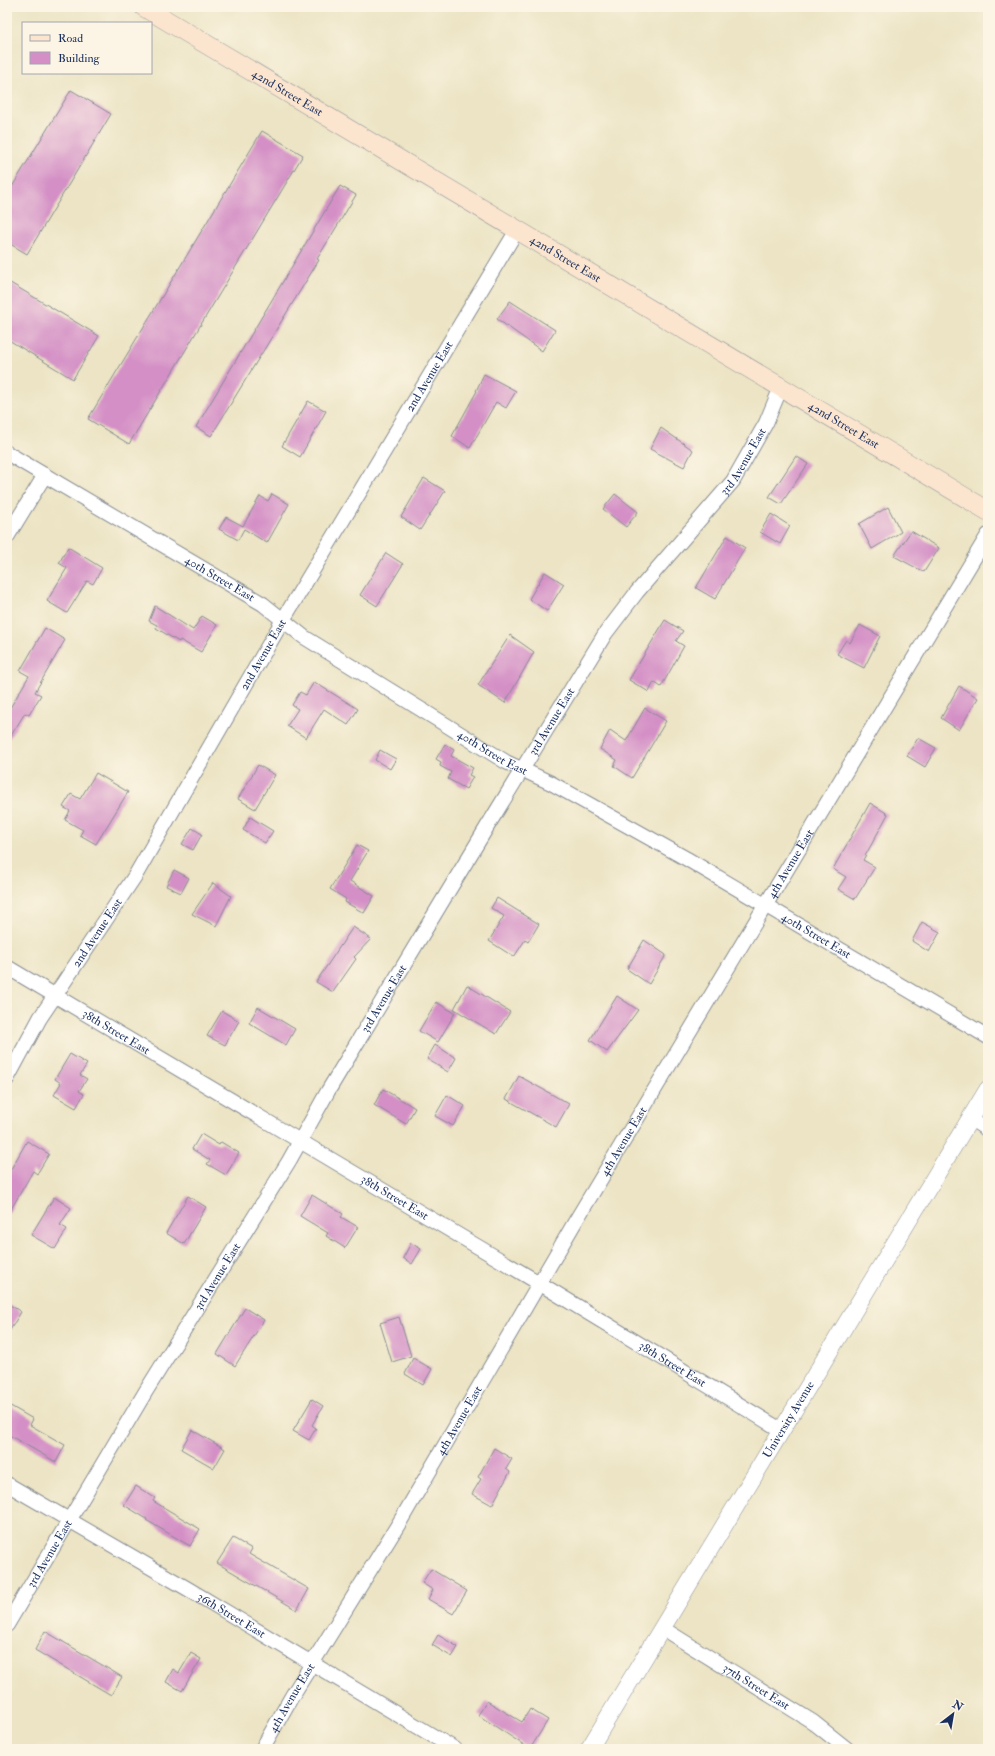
<svg xmlns="http://www.w3.org/2000/svg" width="995" height="1756" viewBox="0 0 995 1756" font-family="'IM FELL Double Pica',serif">
<style>
.building{fill:#d490c6}
.lines{fill:none;stroke-linecap:round;stroke-linejoin:round}
.minor-casing{stroke:#848a91;stroke-width:16}
.tertiary-casing{stroke:#848a91;stroke-width:18}
.secondary-casing{stroke:#848a91;stroke-width:20}
.minor{stroke:#fff;stroke-width:14}
.tertiary{stroke:#fff;stroke-width:17}
.secondary{stroke:#fbe5cf;stroke-width:19}
.labels{text-anchor:middle;stroke-width:4;stroke-linejoin:round;paint-order:stroke}
.street-label{font-size:12px;fill:#1b2f5e;stroke:#fcf5e5}
</style>
<rect width="100%" height="100%" fill="#fcf5e5"/>
<filter id="ink" filterUnits="userSpaceOnUse"><feTurbulence type="fractalNoise" baseFrequency=".025" numOctaves="2"/><feDisplacementMap in="SourceGraphic" scale="8" xChannelSelector="R" yChannelSelector="G"/><feConvolveMatrix kernelMatrix="1 2 1 2 8 2 1 2 1" color-interpolation-filters="sRGB"/></filter>
<filter id="wash" filterUnits="userSpaceOnUse"><feTurbulence type="fractalNoise" baseFrequency=".012" numOctaves="4" result="noise"/><feDisplacementMap in="SourceGraphic" scale="16" xChannelSelector="R" yChannelSelector="G"/><feGaussianBlur stdDeviation="0.9" result="paint"/><feColorMatrix in="noise" values="0 0 0 0 0 0 0 0 0 0 0 0 0 0 0 0 0 1.4 0 .05"/><feComposite in="paint" operator="in"/></filter>
<g filter="url(#wash)">
<rect width="100%" height="100%" fill="#ece4c4"/>
<g id="blocks">
<!-- building -->
<path class="building" d="M71,90l40,24 -84,140 -20,-12v-47z
M262,131l41,24 -174,289 -41,-25z
M340,186l16,9 -39,64 2,1 -108,176 -15,-9z
M7,281l92,55 -26,43 -66,-40z
M510,301l45,29 -13,21 -45,-32z
M484,374l32,17 -10,17 -10,-6 -26,46 -18,-12 25,-45h-1z
M308,401l18,10 -26,46 -18,-11z
M661,428l32,22 -9,17 -34,-18z
M796,456l12,8 -27,40 -12,-7z
M424,478l21,13 -25,39 -19,-13z
M272,494l17,10 -22,39 -23,-14 -6,11 -19,-11 7,-12 17,9 17,-30 8,5z
M615,494l23,18 -12,15 -23,-18z
M888,507l13,25 -29,17 -13,-25z
M771,514l19,12 -10,18 -20,-12z
M911,531l28,17 -15,24 -30,-16z
M727,536l18,12 -30,51 -19,-11z
M68,547l34,21 -9,16 -6,-3 -20,32 -20,-12 20,-33 -8,-5z
M386,553l17,11 -26,42 -17,-11z
M545,572l19,12 -17,27 -18,-12z
M155,606l38,24 9,-14 15,9 -16,27 -21,-12 -1,2 -23,-14 1,-3 -8,-4z
M665,620l18,11 -7,10 8,5 -23,41 -7,-5 -5,10 -20,-12z
M860,625l20,11 -16,32 -27,-14 9,-14 4,3z
M45,628l20,12 -30,52 6,3 -12,20 -4,-2 -18,29v-29l22,-37 -9,-5z
M510,635l24,17 -29,51 -27,-18z
M314,682l44,27 -10,16 -24,-16 -18,29 -19,-12 11,-17 -6,-4 8,-13 6,3z
M959,686l19,12 -19,32 -18,-12z
M645,708l21,13 -34,57 -18,-12 3,-6 -17,-11 10,-19 16,11z
M918,738l18,10 -11,19 -18,-11z
M445,744l9,6 -3,6 22,12 -4,7 4,2 -7,12 -18,-10 3,-7 -11,-6 1,-4 -5,-3z
M380,750l16,9 -6,10 -15,-9z
M258,765l17,10 -20,34 -17,-10z
M96,773l32,19 -32,52 -16,-9 3,-5 -18,-10 5,-9 -7,-4 8,-13 9,5z
M870,803l18,11 -25,46 12,7 -20,32 -17,-10 8,-12 -13,-8z
M250,817l23,14 -8,12 -22,-13z
M192,828l10,6 -9,16 -11,-6z
M357,845l11,6 -18,30 24,15 -10,17 -19,-11 1,-3 -16,-10z
M174,870l15,8 -8,15 -15,-7z
M213,883l18,13 -15,30 -24,-12z
M497,898l42,26 -11,18 -3,-2 -11,17 -25,-16 15,-25 -13,-8z
M922,922l18,10 -11,20 -17,-11z
M353,927l18,12 -17,18 2,2 -23,33 -17,-10z
M644,940l22,15 -17,29 -22,-15z
M467,985l43,27 -14,22 -42,-25z
M617,996l21,14 -31,42 -17,-12z
M436,1002l19,11 -17,29 -19,-11z
M258,1007l37,22 -9,16 -37,-22z
M222,1011l17,10 -14,24 -18,-9z
M435,1045l21,13 -8,14 -21,-13z
M70,1054l17,10 -7,11 7,4 -8,12 5,3 -8,14 -22,-13 7,-12 -6,-4z
M519,1076l50,28 -13,23 -50,-28z
M383,1089l32,19 -9,16 -32,-19z
M447,1095l18,11 -12,20 -18,-10z
M201,1134l18,11 2,-3 18,11 -13,22 -19,-11 3,-4 -18,-11z
M27,1141l22,13 -12,20 -4,-3 -26,45v-40z
M312,1195l31,19 -2,3 17,10 -13,21 -19,-12 2,-3 -28,-17z
M188,1196l18,11 -22,37 -18,-11z
M54,1197l17,11 -11,17 7,4 -12,20 -24,-14z
M411,1243l10,6 -9,15 -9,-6z
M7,1303l14,9 -14,23z
M245,1308l19,12 -29,46 -18,-12z
M399,1317l12,39 -19,6 -12,-39z
M413,1358l19,11 -9,16 -18,-11z
M312,1399l11,7 -11,19 4,3 -7,12 -16,-9z
M7,1404l26,15 -3,6 35,20 -9,17 -49,-28z
M192,1430l33,19 -11,19 -33,-19z
M494,1448l18,11 -6,10 4,3 -18,33 -20,-11 9,-15 -3,-2z
M136,1486l19,12 -2,3 47,28 -10,17 -44,-26 1,-1 -23,-14z
M233,1538l19,11 -3,5 60,35 -12,21 -80,-47z
M431,1569l36,22 -14,23 -25,-15 5,-9 -11,-7z
M45,1631l77,46 -11,18 -76,-45z
M438,1635l20,12 -6,10 -20,-12z
M191,1653l10,6 -19,32 -16,-9 7,-13 6,4z
M487,1701l35,21 8,-13 18,11 -18,29 -52,-34z"/>
</g>
</g>
<g filter="url(#ink)">
<use href="#blocks" fill-opacity="0" stroke="#848a91" stroke-width="1"/>
<g class="lines">
<defs>
<g id="minor">
<path id="s1" d="M7,453l256,151 41,33 202,125 45,21 136,76 301,178"/>
<path d="M7,537l38,-62"/>
<path id="s2" d="M7,967l532,316 242,147"/>
<path id="s3" d="M7,1079l33,-61 95,-142 148,-256 234,-390"/>
<path d="M971,1119l17,11"/>
<path id="s4" d="M7,1484l181,105 267,160"/>
<path id="s5" d="M7,1625l139,-234 143,-230 39,-70 162,-269 115,-188 32,-42 96,-111 33,-58 15,-36"/>
<path id="s6" d="M662,1628l151,94 34,27"/>
<path id="s7" d="M262,1749l30,-53 109,-176 174,-298 413,-687"/>
</g>
<g id="tertiary">
<path id="s8" d="M589,1749l399,-660"/>
</g>
<g id="secondary">
<path id="s9" d="M144,7l844,504"/>
</g>
</defs>
<!-- minor casing -->
<use href="#minor" class="minor-casing"/>
<!-- tertiary casing -->
<use href="#tertiary" class="tertiary-casing"/>
<!-- secondary casing -->
<use href="#secondary" class="secondary-casing"/>
<!-- minor -->
<use href="#minor" class="minor"/>
<!-- tertiary -->
<use href="#tertiary" class="tertiary"/>
<!-- secondary -->
<use href="#secondary" class="secondary"/>
</g>
</g>
<g class="labels">
<!-- street labels -->
<g class="street-label">
<text dy="4" stroke="none"><textPath href="#s9" startOffset="167">42nd Street East</textPath></text>
<text dy="4" stroke="none"><textPath href="#s9" startOffset="491">42nd Street East</textPath></text>
<text dy="4" stroke="none"><textPath href="#s3" startOffset="820">2nd Avenue East</textPath></text>
<text dy="4" stroke="none"><textPath href="#s9" startOffset="815">42nd Street East</textPath></text>
<text dy="4" stroke="none"><textPath href="#s5" startOffset="1379">3rd Avenue East</textPath></text>
<text dy="4" stroke="none"><textPath href="#s1" startOffset="247">40th Street East</textPath></text>
<text dy="4" stroke="none"><textPath href="#s3" startOffset="496">2nd Avenue East</textPath></text>
<text dy="4" stroke="none"><textPath href="#s5" startOffset="1055">3rd Avenue East</textPath></text>
<text dy="4" stroke="none"><textPath href="#s1" startOffset="571">40th Street East</textPath></text>
<text dy="4" stroke="none"><textPath href="#s7" startOffset="1031">4th Avenue East</textPath></text>
<text dy="4" stroke="none"><textPath href="#s3" startOffset="172">2nd Avenue East</textPath></text>
<text dy="4" stroke="none"><textPath href="#s1" startOffset="943">40th Street East</textPath></text>
<text dy="4" stroke="none"><textPath href="#s5" startOffset="731">3rd Avenue East</textPath></text>
<text dy="4" stroke="none"><textPath href="#s2" startOffset="127">38th Street East</textPath></text>
<text dy="4" stroke="none"><textPath href="#s7" startOffset="707">4th Avenue East</textPath></text>
<text dy="4" stroke="none"><textPath href="#s2" startOffset="451">38th Street East</textPath></text>
<text dy="4" stroke="none"><textPath href="#s5" startOffset="407">3rd Avenue East</textPath></text>
<text dy="4" stroke="none"><textPath href="#s2" startOffset="775">38th Street East</textPath></text>
<text dy="4" stroke="none"><textPath href="#s8" startOffset="385">University Avenue</textPath></text>
<text dy="4" stroke="none"><textPath href="#s7" startOffset="383">4th Avenue East</textPath></text>
<text dy="4" stroke="none"><textPath href="#s5" startOffset="83">3rd Avenue East</textPath></text>
<text dy="4" stroke="none"><textPath href="#s4" startOffset="260">36th Street East</textPath></text>
<text dy="4" stroke="none"><textPath href="#s6" startOffset="111">37th Street East</textPath></text>
<text dy="4" stroke="none"><textPath href="#s7" startOffset="59">4th Avenue East</textPath></text>
</g>
</g>
<!-- margin -->
<rect width="995" height="1756" fill="none" stroke="#fcf5e5" stroke-width="24"/>
<!-- legend -->
<rect x="22" y="22" width="130" height="52" fill="#fcf5e5" stroke="#a2a6af"/>
<rect x="30" y="35" width="20" height="6" fill="#fbe5cf" stroke="#a2a6af"/>
<text x="58" y="42" font-size="12" fill="#1b2f5e">Road</text>
<rect x="30" y="52" width="20" height="12" fill="#d490c6" stroke="#a2a6af"/>
<text x="58" y="62" font-size="12" fill="#1b2f5e">Building</text>
<!-- north arrow -->
<g transform="translate(953 1714) rotate(31)" stroke="#fcf5e5" stroke-width="3" paint-order="stroke">
<path d="M0-3L7 15L0 10L-7 15Z" fill="#1b2f5e"/>
<text y="-6" font-size="11" font-weight="bold" text-anchor="middle" fill="#1b2f5e">N</text>
</g>
</svg>
